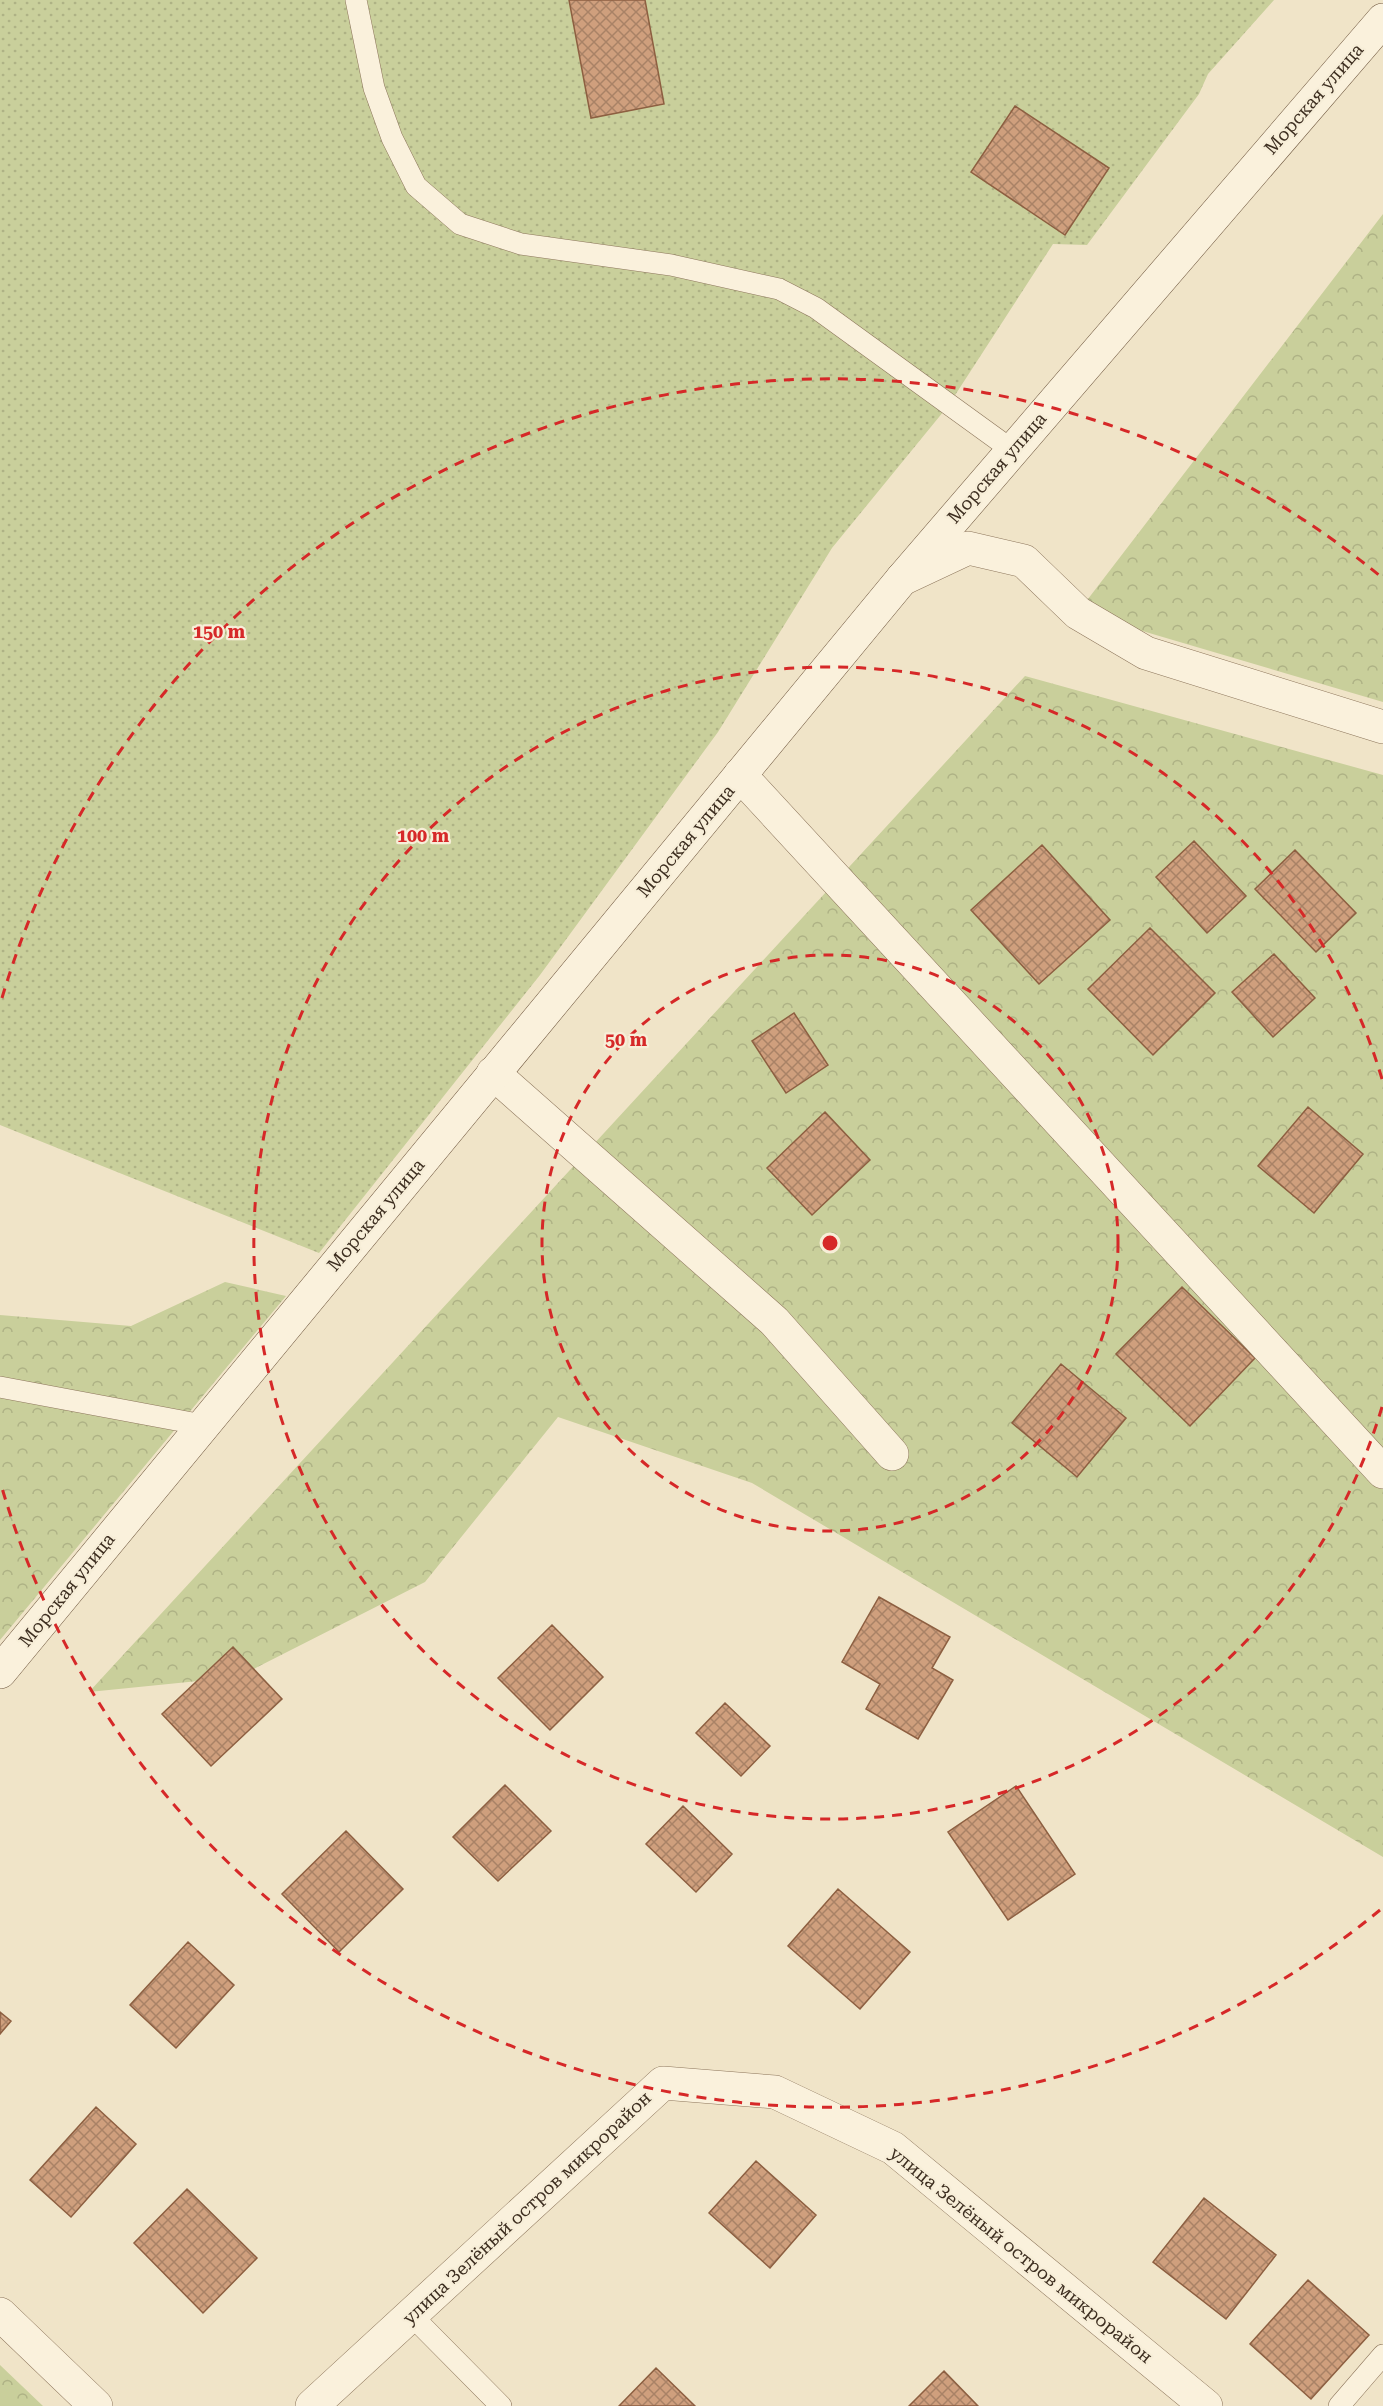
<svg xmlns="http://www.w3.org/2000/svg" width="1383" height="2406" viewBox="0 0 1383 2406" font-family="'Roboto Serif',serif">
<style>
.forest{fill:url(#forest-crowns)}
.park{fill:url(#park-dots)}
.building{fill:url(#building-cross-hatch);stroke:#8d5f41;stroke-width:1.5}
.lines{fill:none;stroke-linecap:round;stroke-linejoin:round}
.lane-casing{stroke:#8d765c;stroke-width:22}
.street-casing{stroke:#8d765c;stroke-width:34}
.secondary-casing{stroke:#6f573f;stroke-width:34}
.lane{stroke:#faf1dc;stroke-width:21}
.street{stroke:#faf1dc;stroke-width:33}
.secondary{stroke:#faf1dc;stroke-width:33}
.ring{fill:none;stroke:#d62828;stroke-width:3;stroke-dasharray:10 8}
.labels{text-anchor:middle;stroke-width:4.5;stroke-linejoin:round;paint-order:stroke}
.street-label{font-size:18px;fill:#3d2e20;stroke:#f7eed8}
.centre{fill:#d62828;stroke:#f7eed8;stroke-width:3}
.ring-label{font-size:18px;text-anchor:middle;font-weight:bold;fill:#d62828;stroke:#f7eed8;stroke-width:4.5;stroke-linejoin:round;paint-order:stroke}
</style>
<defs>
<pattern id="forest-crowns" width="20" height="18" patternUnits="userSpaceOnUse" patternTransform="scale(1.5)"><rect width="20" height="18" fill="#c9cf9b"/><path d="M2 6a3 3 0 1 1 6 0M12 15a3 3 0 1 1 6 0" fill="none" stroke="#aeb285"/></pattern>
<pattern id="park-dots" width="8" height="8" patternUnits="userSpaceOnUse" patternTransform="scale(1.5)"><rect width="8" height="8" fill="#c9cf9b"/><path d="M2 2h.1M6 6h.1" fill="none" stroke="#aeb285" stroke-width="1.8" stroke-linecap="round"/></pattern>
<pattern id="building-cross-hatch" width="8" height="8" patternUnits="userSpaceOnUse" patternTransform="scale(1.5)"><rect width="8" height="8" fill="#cf9f7d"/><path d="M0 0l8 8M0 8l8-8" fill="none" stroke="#a98266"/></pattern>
</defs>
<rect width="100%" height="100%" fill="#f0e4c8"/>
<!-- forest -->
<path class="forest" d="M1383,214v488l-305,-90z
M1025,676l358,99v1082l-631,-374 -194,-66 -133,165 -187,95 -149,15z
M225,1282l61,14 -286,344v-325l131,11z
M0,2365l43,41h-43z"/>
<!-- park -->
<path class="park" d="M0,0h1274l-66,74 -9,20 -112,151 -34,-1 -105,162 -116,142 -114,184 -178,243 -221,278 -319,-128z"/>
<!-- building -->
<path class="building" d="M569,0h76l19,104 -73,14z
M1015,106l94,62 -44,67 -94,-63z
M1194,841l52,55 -39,37 -51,-56z
M1042,845l68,75 -71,64 -68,-74z
M1295,850l61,63 -40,39 -61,-63z
M1150,928l65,65 -62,62 -65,-66z
M1274,954l41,44 -42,39 -41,-45z
M794,1013l34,52 -42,28 -34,-52z
M1308,1107l55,47 -49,59 -56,-47z
M825,1112l45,48 -58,55 -45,-47z
M1182,1287l73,71 -65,68 -74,-72z
M1061,1364l65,54 -49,59 -65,-54z
M879,1597l71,40 -18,31 21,12 -35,59 -52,-30 14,-25 -38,-22z
M552,1625l51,52 -53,53 -52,-52z
M233,1647l49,52 -71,67 -49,-52z
M725,1703l45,43 -29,30 -45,-43z
M505,1785l46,46 -53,50 -45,-44z
M1016,1786l59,88 -67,46 -60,-88z
M683,1806l49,48 -36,38 -50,-48z
M346,1831l57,58 -64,63 -57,-58z
M838,1889l72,63 -50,57 -72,-63z
M188,1942l46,43 -58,63 -46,-43z
M0,2012l11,9 -11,13z
M96,2107l40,37 -65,73 -41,-37z
M756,2161l60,54 -46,53 -61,-55z
M187,2189l70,69 -54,55 -69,-70z
M1204,2198l72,57 -50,64 -73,-57z
M1308,2280l61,55 -58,64 -61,-55z
M656,2368l39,38h-76z
M944,2371l34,35h-69z"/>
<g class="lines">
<defs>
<path id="lane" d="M356,0l18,88 18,50 24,48 44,38 61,20 150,21 108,24 37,19 196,142
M0,1387l203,38
M411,2315l90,91
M1339,2406l44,-51"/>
<path id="street" d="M902,579l66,-31 56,13 54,52 68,40 237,74
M740,775l643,697
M493,1073l281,248 118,133
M0,2314l96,92
M312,2406l351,-323 112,9 118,56 313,258"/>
<path id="secondary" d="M0,1672l902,-1093 481,-559"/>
</defs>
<!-- lane casing -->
<use href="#lane" class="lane-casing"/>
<!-- street casing -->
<use href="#street" class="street-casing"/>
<!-- secondary casing -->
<use href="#secondary" class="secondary-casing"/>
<!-- lane -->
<use href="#lane" class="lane"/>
<!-- street -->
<use href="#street" class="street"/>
<!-- secondary -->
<use href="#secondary" class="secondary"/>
</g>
<!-- distance rings -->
<g class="ring">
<circle cx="830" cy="1243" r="288"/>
<path d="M1382 1407A576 576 0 1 1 1382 1079"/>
<path d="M1380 1910A864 864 0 0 1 2 1488M2 998A864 864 0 0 1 1380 576"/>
</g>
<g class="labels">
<!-- street labels -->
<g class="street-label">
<text transform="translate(1314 99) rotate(-49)" y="6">Морская улица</text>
<text transform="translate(997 468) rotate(-49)" y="6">Морская улица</text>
<text transform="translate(686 841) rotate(-50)" y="6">Морская улица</text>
<text transform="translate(376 1215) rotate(-50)" y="6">Морская улица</text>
<text transform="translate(67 1590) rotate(-51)" y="6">Морская улица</text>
<text transform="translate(527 2208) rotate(-43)" y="6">улица Зелёный остров микрорайон</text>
<text transform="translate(1021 2255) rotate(39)" y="6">улица Зелёный остров микрорайон</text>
</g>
</g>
<circle cx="830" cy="1243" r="9" class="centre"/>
<g class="ring-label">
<text x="219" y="638">150 m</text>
<text x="423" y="842">100 m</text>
<text x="626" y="1046">50 m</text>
</g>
</svg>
